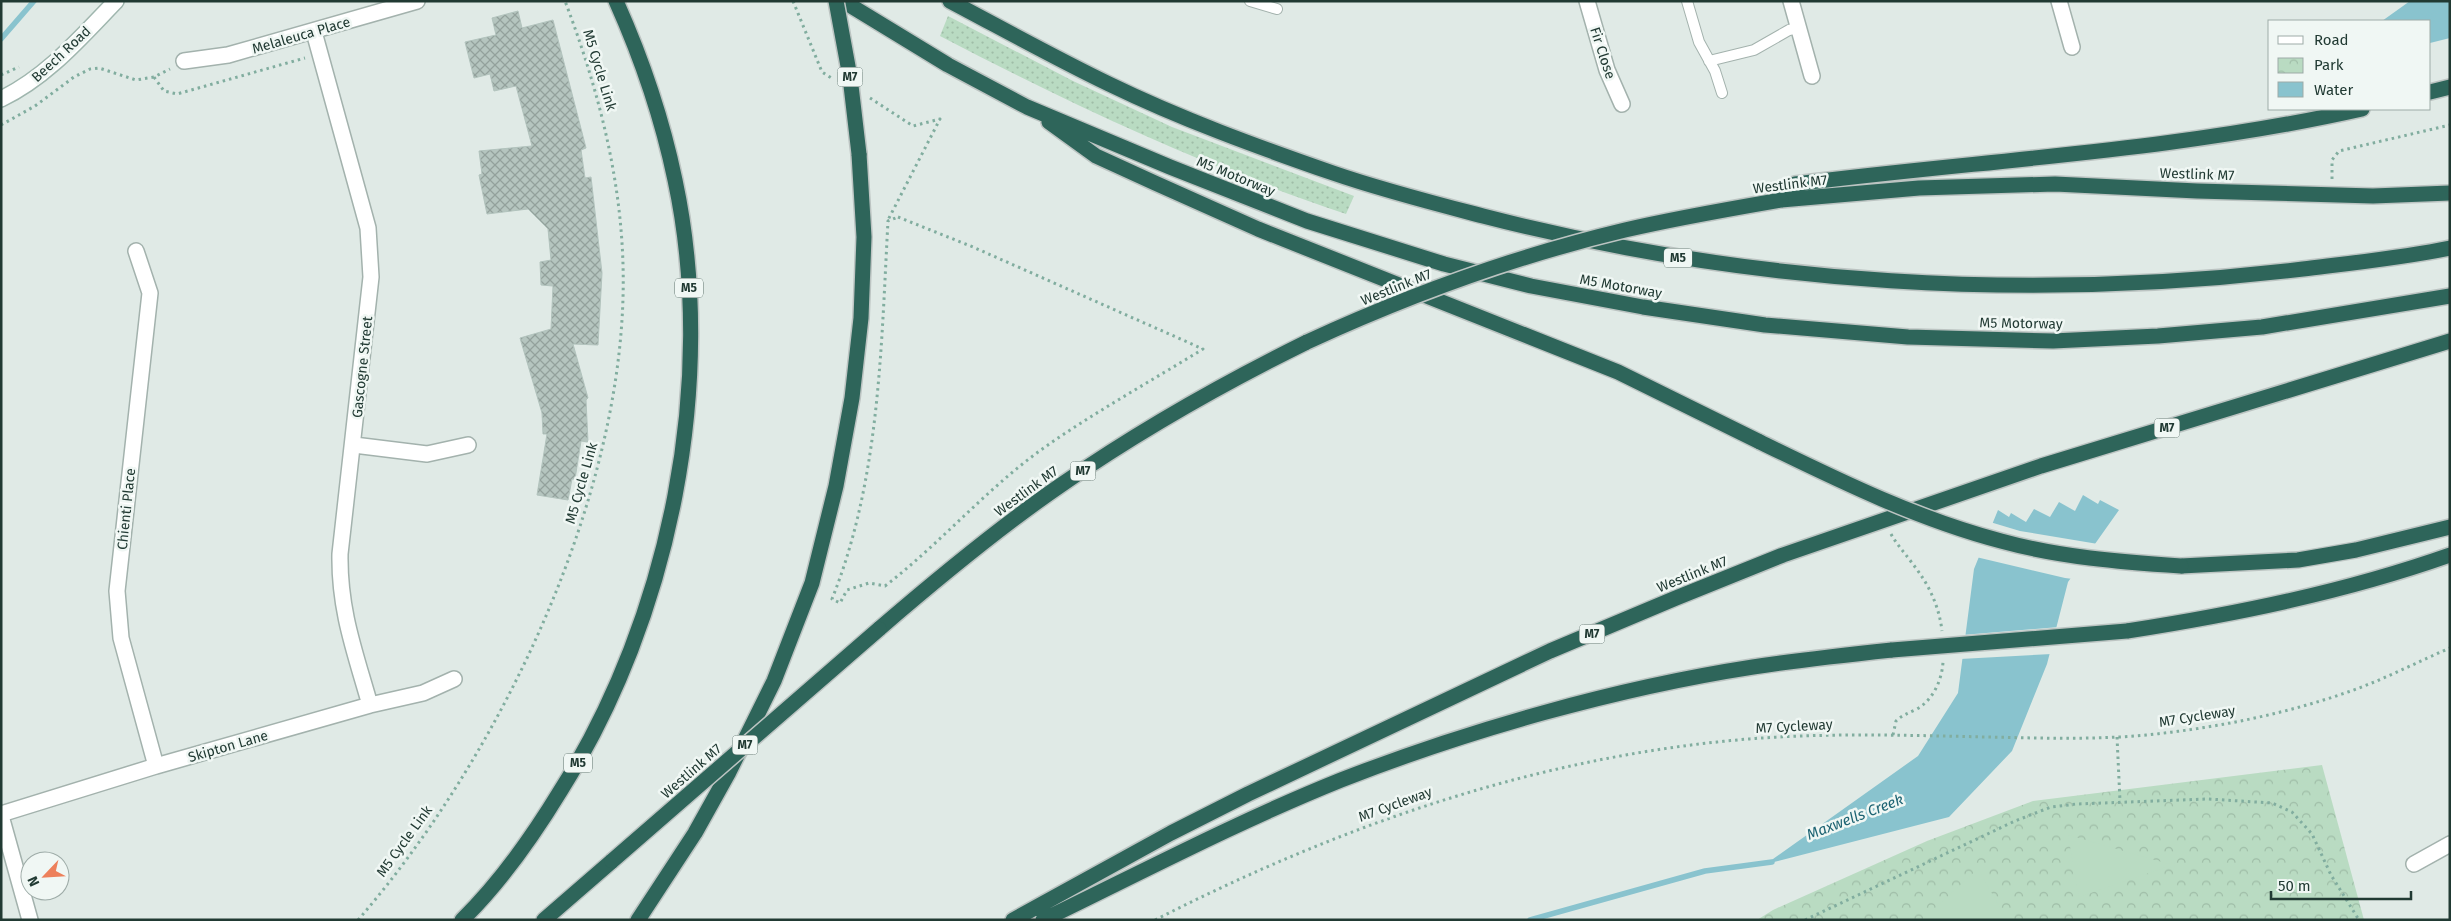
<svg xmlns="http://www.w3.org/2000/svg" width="2451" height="921" viewBox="0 0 2451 921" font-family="'Fira Sans',sans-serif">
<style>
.grass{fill:url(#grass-dots)}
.park{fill:url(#park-crowns)}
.pitch{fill:#b9dbc2}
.water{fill:#89c3ce}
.pier{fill:#e0eae6}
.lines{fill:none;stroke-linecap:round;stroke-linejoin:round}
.stream{stroke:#89c3ce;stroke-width:5.5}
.building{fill:url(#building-cross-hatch);stroke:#b2c3bd}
.service-casing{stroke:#a3b2ad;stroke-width:12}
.minor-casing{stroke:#a3b2ad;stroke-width:18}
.secondary-casing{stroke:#9fb6ae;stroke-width:18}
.motorway-casing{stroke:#bcc4c2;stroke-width:18}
.path{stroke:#81ad9f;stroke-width:3;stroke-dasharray:2.5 4;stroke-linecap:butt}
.service{stroke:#fff;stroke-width:10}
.minor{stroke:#fff;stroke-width:15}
.secondary{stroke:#fff;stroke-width:15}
.motorway{stroke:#2e655a;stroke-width:15}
.motorway-bridge-casing{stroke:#bcc4c2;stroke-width:18;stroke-linecap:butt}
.motorway-bridge{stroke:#2e655a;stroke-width:15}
.labels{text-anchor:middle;stroke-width:5;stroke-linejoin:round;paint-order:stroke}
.shield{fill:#f0f7f4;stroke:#5f736d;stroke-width:1}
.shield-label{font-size:12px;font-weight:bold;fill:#213a33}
.street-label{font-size:14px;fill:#213a33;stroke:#f0f7f4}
.water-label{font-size:15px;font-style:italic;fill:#1e6473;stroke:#f0f7f4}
</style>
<defs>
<pattern id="grass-dots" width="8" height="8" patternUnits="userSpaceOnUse" patternTransform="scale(1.25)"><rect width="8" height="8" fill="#b9dbc2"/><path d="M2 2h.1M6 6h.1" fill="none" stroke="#9fbda7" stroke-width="1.8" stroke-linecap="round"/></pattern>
<pattern id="park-crowns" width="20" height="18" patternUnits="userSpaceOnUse" patternTransform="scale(1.25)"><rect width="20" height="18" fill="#b9dbc2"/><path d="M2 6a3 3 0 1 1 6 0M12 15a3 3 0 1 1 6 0" fill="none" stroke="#9fbda7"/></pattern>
<pattern id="building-cross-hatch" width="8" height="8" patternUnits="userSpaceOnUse" patternTransform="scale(1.25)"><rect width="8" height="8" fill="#b5c5bf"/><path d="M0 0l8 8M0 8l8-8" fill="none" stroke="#93a19c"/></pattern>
</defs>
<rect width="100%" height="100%" fill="#e0eae6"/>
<!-- grass -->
<path class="grass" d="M948,16l125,65 99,46 182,69 -8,18c-144,-48 -272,-108 -406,-178z"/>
<!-- park -->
<path class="park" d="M2322,765l42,155h-607l16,-10 154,-69 106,-40z"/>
<!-- pitch -->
<path class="pitch" d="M2068,835l101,29 5,-2 1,5 -3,1 -3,-2 -90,31z
M1978,869l29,51h-85z"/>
<!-- water -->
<path class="water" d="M2410,1h40v37l-20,5v-22h-48z
M2083,495l15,9 2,-4 19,10 -51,72 -21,82 -35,87 -63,66 -183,47 152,-108 40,-63 16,-124 24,-59 11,7 2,-4 15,9 8,-13 16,8 9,-15 16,9z"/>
<!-- pier -->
<path class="pier" d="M1990,522l30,9 78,13 -25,35 -8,-1 -89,-21z
M2059,627l-7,27 -92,5 2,-24z"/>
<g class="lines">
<!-- stream -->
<path class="stream" d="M1,39l33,-38
M1530,920l175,-49 67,-9"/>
</g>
<!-- building -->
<path class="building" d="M518,11l4,17 31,-8 33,128 -5,2 4,28 6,-1 11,96 -4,72 -25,-1 15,54 -2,2 2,42 -7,-1 -6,38h-3l-4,21 -31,-5 10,-61h-4l-1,-21 -22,-75 31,-9 2,-43 -12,-1 -1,-23 11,-2 -3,-31 -20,-20 -41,5 -8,-39 3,-1 -3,-23 53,-5 -16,-60 -22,5 -4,-17 -16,4 -9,-36 31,-7 -4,-17z"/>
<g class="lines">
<defs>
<path id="service" d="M1250,1l27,8
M1687,1l12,41 16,29 7,22
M1709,61l45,-11 35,-20 9,-2"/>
<path id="minor" d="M1587,1l20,69 15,34
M1791,1l21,75
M2059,1l13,46
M314,32l54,196 3,49 -31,277c-1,56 15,98 30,151
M184,61l44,-6 189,-54
M136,251l14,42 -33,298 4,47 35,128
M354,445l73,9 41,-9
M1,814l155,-48 214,-61 53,-12 31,-14
M1,816l29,104
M2414,864l36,-20"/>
<path id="secondary" d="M1,99c46,-22 80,-62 115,-98"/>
<path id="motorway" d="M843,1l105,64 79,42 143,60 137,54 137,43 87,22 112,21 122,18 143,12 145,4 105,-5 104,-9 188,-31
M950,1c53,28 105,57 159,83 72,35 149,63 224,89 49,17 100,30 150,43 268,69 546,86 820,53 49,-6 98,-11 147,-21
M2430,92l20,-5
M1049,122l47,34 59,27 103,46 360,143 142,70
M1781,200l138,-12 136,-4 142,7 176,5 77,-3
M1781,200l14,-16c189,-24 381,-33 567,-75
M2181,566l117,-6 58,-10 94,-23
M879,629c58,-50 118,-100 182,-144 78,-54 161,-101 246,-143
M2127,631c109,-17 218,-39 323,-76
M462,920c39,-38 71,-84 99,-130 109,-173 157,-409 114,-610 -13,-62 -33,-121 -59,-179
M544,920l68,-59
M638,920l57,-87 34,-61 45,-91 38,-98 24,-97 16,-88 9,-80 3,-81 -5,-83
M1013,920l158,-87 77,-39 302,-143 126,-53 107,-43 258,-89 409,-125
M1043,920c99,-48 196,-99 298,-140 128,-50 276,-92 412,-113 46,-7 92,-12 139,-17"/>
</defs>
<!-- service casing -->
<use href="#service" class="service-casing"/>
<!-- minor casing -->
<use href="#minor" class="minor-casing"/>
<!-- secondary casing -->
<use href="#secondary" class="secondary-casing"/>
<!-- motorway casing -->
<use href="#motorway" class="motorway-casing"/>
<!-- path -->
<path class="path" d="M793,1l29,71 11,7
M1,75l18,-8
M154,77l10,14 13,3 128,-36
M870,98l43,28 27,-7 -52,101
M1,125l34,-19 39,-29 16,-8 9,-1 37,12 18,-3 16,-8
M2332,179v-19l7,-9 111,-26
M898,217l75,30 230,102c-52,32 -108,63 -158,98 -58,41 -104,96 -160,139l-16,-3 -22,7 -7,13 -8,-4c48,-120 49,-251 56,-378z
M1891,534c6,11 14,19 21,29 16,20 27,42 30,68
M1893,735l3,-14c6,-6 13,-8 21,-12 16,-9 25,-29 26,-47
M2117,737l3,64
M358,920c139,-160 259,-409 265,-622 3,-103 -22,-202 -58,-297
M1155,920c177,-90 364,-157 562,-178 89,-10 179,-7 269,-5 54,1 108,3 161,-2 67,-7 134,-20 198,-42 36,-12 70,-30 105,-45
M1805,920l210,-99 36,-14 25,-3 132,-5 64,4 20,9 20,22 19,41 28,45"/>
<!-- service -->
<use href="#service" class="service"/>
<!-- minor -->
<use href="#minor" class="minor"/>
<!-- secondary -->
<use href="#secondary" class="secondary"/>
<!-- motorway -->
<use href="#motorway" class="motorway"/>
<defs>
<path id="motorway-bridge" d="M836,1l14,76 9,77
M1307,342c102,-47 209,-86 318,-112 51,-12 104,-21 156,-30
M1760,442c78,38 157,77 241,99 58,16 119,21 180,25
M1892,650l235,-19
M612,861l267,-232"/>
</defs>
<!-- motorway-bridge casing -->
<use href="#motorway-bridge" class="motorway-bridge-casing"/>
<!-- motorway-bridge -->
<use href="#motorway-bridge" class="motorway-bridge"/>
</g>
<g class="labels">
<!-- shield labels -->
<g class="shield">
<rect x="837.5" y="67.5" width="25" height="19" rx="4"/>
<rect x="1664" y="248.5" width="28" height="19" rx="4"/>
<rect x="675" y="278.5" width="28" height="19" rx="4"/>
<rect x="2154.5" y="418.5" width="25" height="19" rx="4"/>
<rect x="1070.5" y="461.5" width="25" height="19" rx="4"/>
<rect x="1579.5" y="624.5" width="25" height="19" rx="4"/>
<rect x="732.5" y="735.5" width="25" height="19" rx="4"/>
<rect x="564" y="753.5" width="28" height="19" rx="4"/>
</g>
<g class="shield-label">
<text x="850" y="81">M7</text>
<text x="1678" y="262">M5</text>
<text x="689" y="292">M5</text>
<text x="2167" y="432">M7</text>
<text x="1083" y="475">M7</text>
<text x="1592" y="638">M7</text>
<text x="745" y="749">M7</text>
<text x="578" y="767">M5</text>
</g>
<!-- street labels -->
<g class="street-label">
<text transform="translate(301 35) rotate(-16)" y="5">Melaleuca Place</text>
<text transform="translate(1603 53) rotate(72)" y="5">Fir Close</text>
<text transform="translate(61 54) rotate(-43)" y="5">Beech Road</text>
<text transform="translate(600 70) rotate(73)" y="5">M5 Cycle Link</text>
<text transform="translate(2197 174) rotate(2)" y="5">Westlink M7</text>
<text transform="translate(1236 176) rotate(22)" y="5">M5 Motorway</text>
<text transform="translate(1790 184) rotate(-7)" y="5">Westlink M7</text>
<text transform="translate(1621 286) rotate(10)" y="5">M5 Motorway</text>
<text transform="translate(1396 287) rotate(-22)" y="5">Westlink M7</text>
<text transform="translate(2021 323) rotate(1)" y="5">M5 Motorway</text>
<text transform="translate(362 367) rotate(-84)" y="5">Gascogne Street</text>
<text transform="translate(581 483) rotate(-74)" y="5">M5 Cycle Link</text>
<text transform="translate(1026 491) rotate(-36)" y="5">Westlink M7</text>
<text transform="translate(126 509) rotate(-84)" y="5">Chienti Place</text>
<text transform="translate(1692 574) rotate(-22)" y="5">Westlink M7</text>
<text transform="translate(2197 716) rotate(-9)" y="5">M7 Cycleway</text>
<text transform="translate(1794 726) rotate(-3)" y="5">M7 Cycleway</text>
<text transform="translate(228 746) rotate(-16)" y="5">Skipton Lane</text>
<text transform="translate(691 771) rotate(-41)" y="5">Westlink M7</text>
<text transform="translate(1395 804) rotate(-20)" y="5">M7 Cycleway</text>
<text transform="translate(404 841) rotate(-54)" y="5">M5 Cycle Link</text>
</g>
<!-- water labels -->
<g class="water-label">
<text transform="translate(1855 817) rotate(-21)" y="5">Maxwells Creek</text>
</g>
</g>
<!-- border -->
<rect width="2451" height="921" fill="none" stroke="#213a33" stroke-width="5"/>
<!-- legend -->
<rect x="2268" y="20" width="162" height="90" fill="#f0f7f4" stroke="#9daba7"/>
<rect x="2278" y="36" width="25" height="8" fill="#ffffff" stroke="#9daba7"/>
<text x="2314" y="45" font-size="15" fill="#213a33">Road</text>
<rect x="2278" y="58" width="25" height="15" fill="url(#park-crowns)" stroke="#9daba7"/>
<text x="2314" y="70" font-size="15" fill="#213a33">Park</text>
<rect x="2278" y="82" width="25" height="15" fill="#89c3ce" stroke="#9daba7"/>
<text x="2314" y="95" font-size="15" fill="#213a33">Water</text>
<!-- north arrow -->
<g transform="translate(45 876) rotate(245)"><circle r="24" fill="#f0f7f4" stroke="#9daba7"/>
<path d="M0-4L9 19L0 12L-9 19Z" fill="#ed805b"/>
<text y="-8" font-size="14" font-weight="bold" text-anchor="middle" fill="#213a33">N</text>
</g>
<!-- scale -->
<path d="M2271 891v8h140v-8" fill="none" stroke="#213a33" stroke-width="2.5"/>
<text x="2278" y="891" font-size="15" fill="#213a33" stroke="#f0f7f4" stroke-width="4" paint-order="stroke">50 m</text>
</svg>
